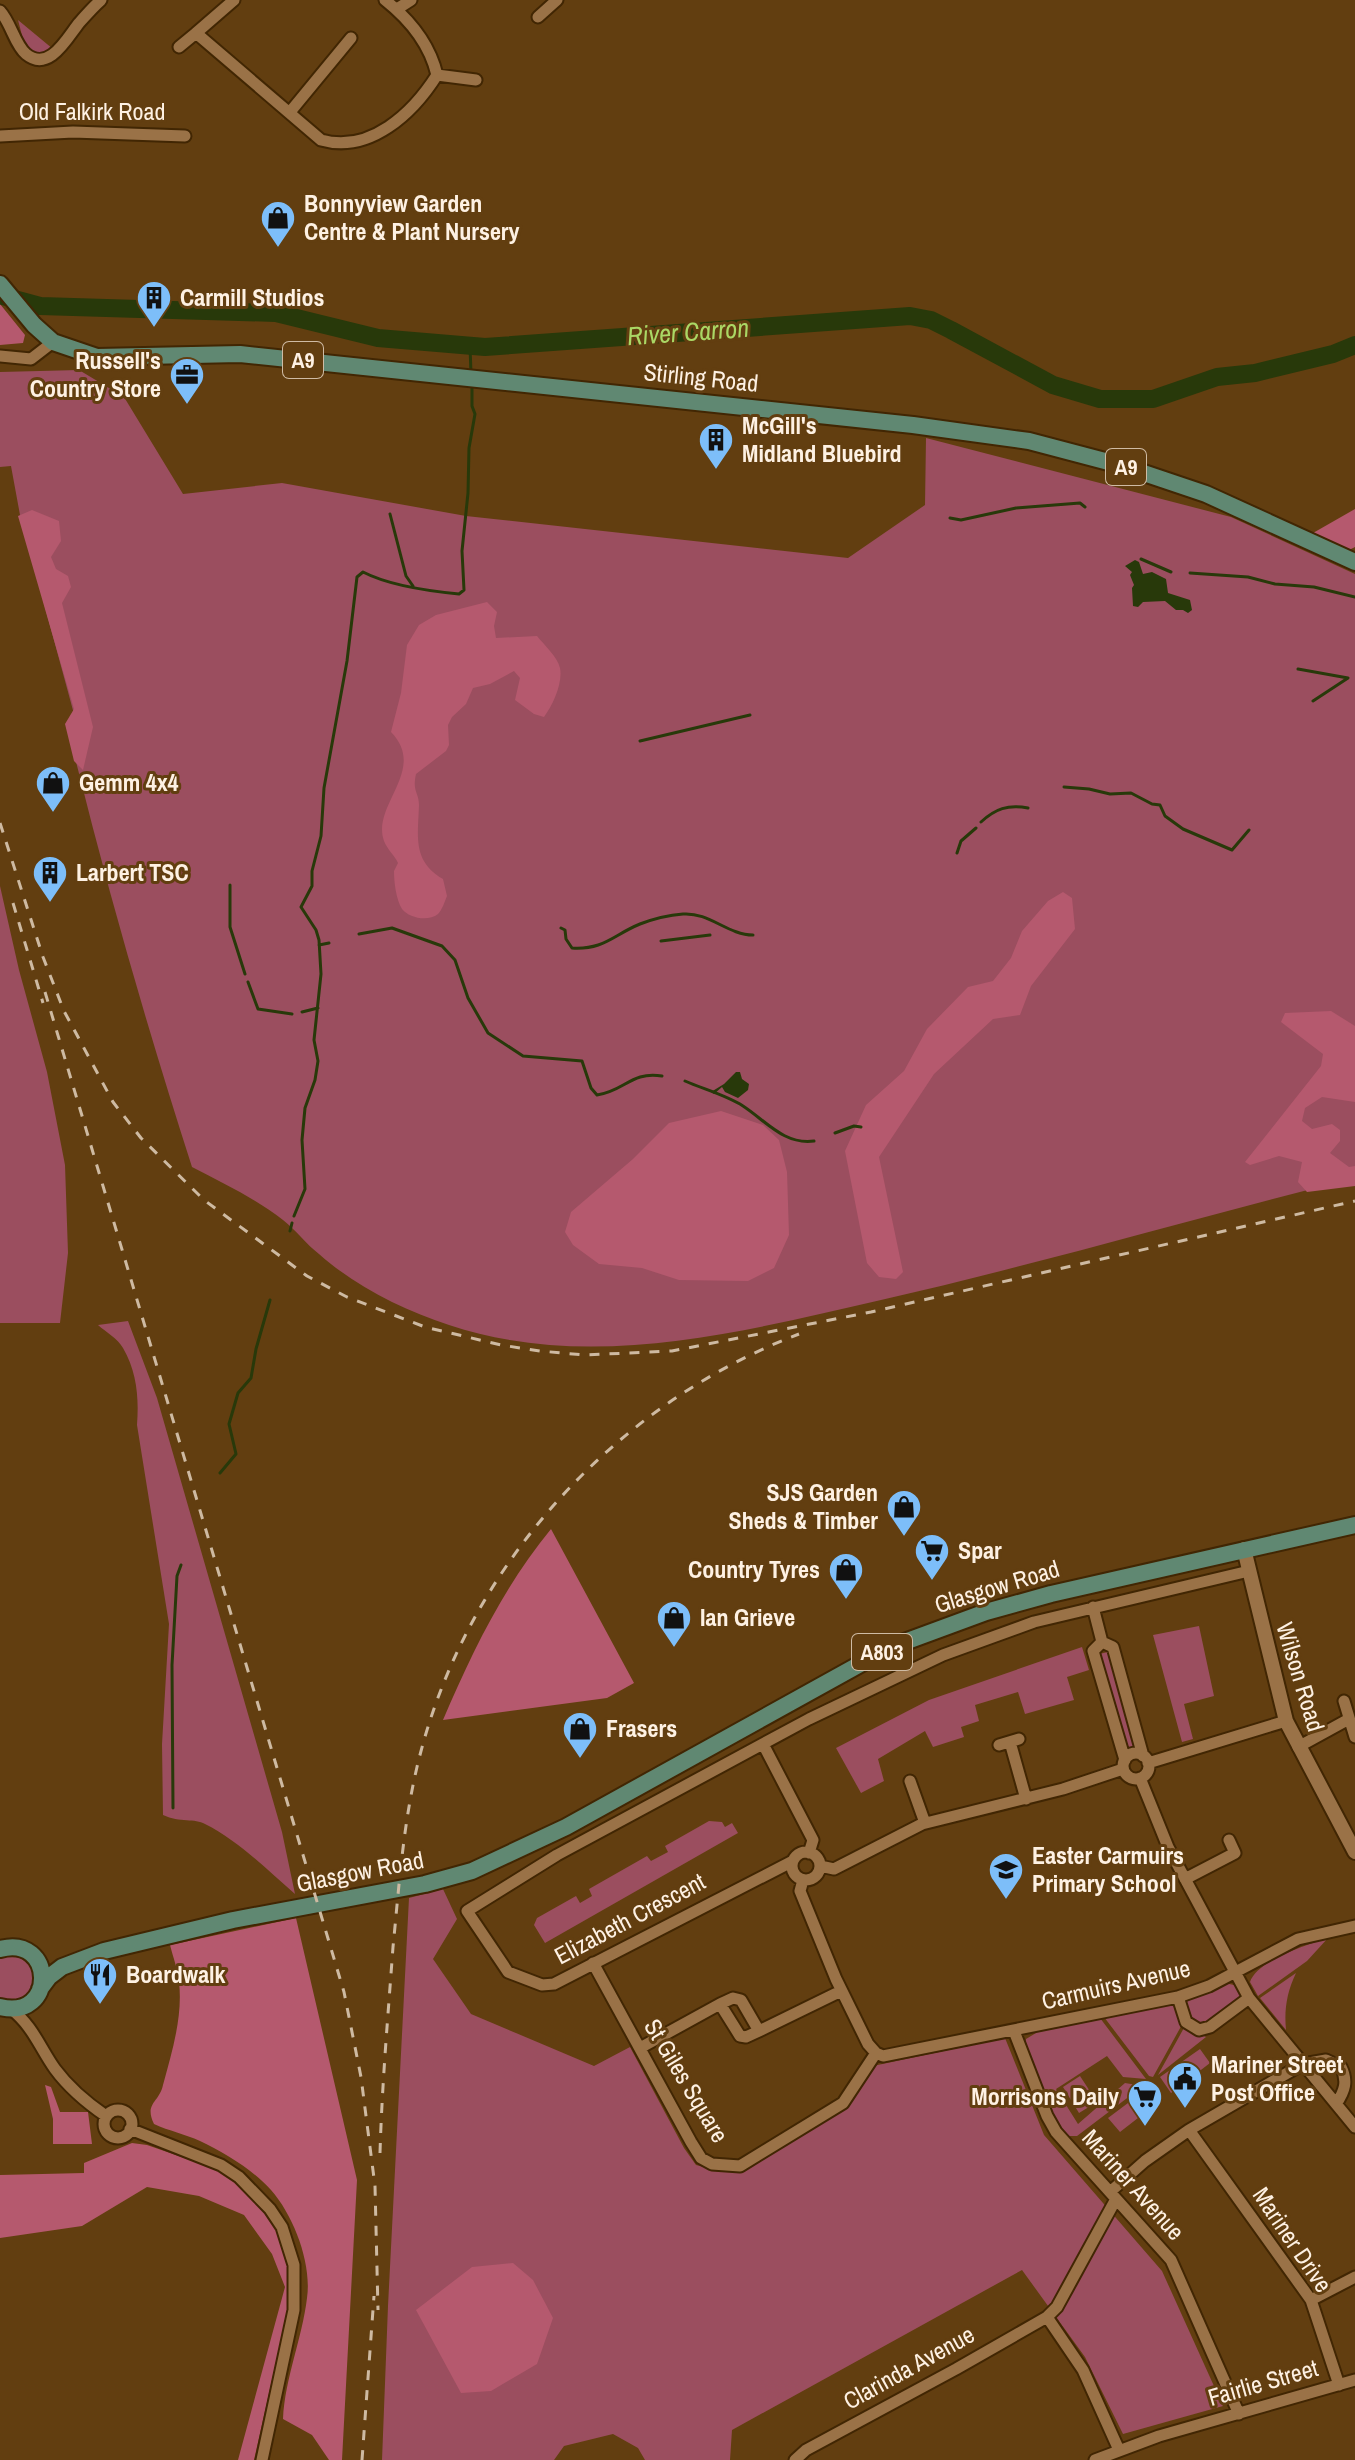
<svg xmlns="http://www.w3.org/2000/svg" width="1355" height="2460" viewBox="0 0 1355 2460" font-family="'Archivo Narrow',sans-serif">
<style>
.green{fill:#9b4e5f}
.forest{fill:#b5596e}
.water{fill:#28390a}
.lines{fill:none;stroke-linecap:round;stroke-linejoin:round}
.stream{stroke:#28390a;stroke-width:3}
.river{stroke:#28390a;stroke-width:18}
.minor-casing{stroke:#412603;stroke-width:15}
.tertiary-casing{stroke:#412603;stroke-width:18}
.primary-casing{stroke:#412603;stroke-width:20}
.minor{stroke:#9a7247;stroke-width:11}
.tertiary{stroke:#9a7247;stroke-width:14}
.primary{stroke:#608872;stroke-width:16}
.rail{stroke:#cebaa2;stroke-width:3;stroke-dasharray:10 10;stroke-linecap:butt}
.labels{text-anchor:middle;stroke-width:6;stroke-linejoin:round;paint-order:stroke}
.shield{fill:#623e10;stroke:#cfbba4;stroke-width:2}
.shield-label{font-size:22px;font-weight:bold;fill:#fef1e3}
.street-label{font-size:24px;fill:#fef1e3;stroke:#623e10}
.poi-label{font-size:24px;font-weight:bold;fill:#fef1e3;stroke:#623e10;text-anchor:start}
.water-label{font-size:26px;font-style:italic;fill:#aad765;stroke:#623e10}
</style>
<rect width="100%" height="100%" fill="#623e10"/>
<!-- green -->
<path class="green" d="M18,20l35,29 -6,3 -14,1 -8,-6z
M79,370l45,27 59,97 99,-11 184,33 382,42 77,-53 1,-67 305,79 124,57v604c-158,39 -315,86 -474,122 -139,32 -291,72 -432,25 -46,-15 -94,-39 -130,-71 -13,-10 -23,-24 -36,-34 -27,-21 -60,-37 -91,-53 -47,-146 -89,-293 -125,-442l7,-11 -54,-199 -9,-49 -11,1v-95z
M0,886l19,84 28,102 18,93 3,88 -8,70h-60z
M128,1321l29,77 125,434 13,62c-28,-24 -56,-53 -90,-70 -10,-6 -25,-1 -42,-9l-1,-71 7,-120 -32,-199c2,-27 0,-53 -14,-77 -5,-9 -17,-16 -25,-23z
M1199,1626l15,70 -30,8 9,35 -11,3 -29,-107z
M1082,1647l7,23 -22,7 7,23 -49,14 -7,-22 -43,13 4,16 -18,6 3,10 -31,10 -8,-16 -47,28 6,22 -23,12 -25,-45 93,-48z
M1108,1652l28,96 -9,3 -28,-97z
M709,1821l13,1 3,5 7,-4 6,10 -193,110 -11,-18 3,-7 39,-22 4,7 12,-7 -3,-7 58,-33 4,5 17,-9 -3,-6z
M443,1889l14,30 -24,40 38,55 123,52 36,-19 54,101 12,17 16,4 25,2 110,-66 26,-39 132,-28 39,97 118,136 61,135 -100,28 -38,-77 -63,-87 -290,160 -2,30h-85l-7,-12 -25,-14 -49,12 -10,14h-172l6,-154 21,-408z
M1328,1938l-21,23 -49,35 -8,-14c7,-22 57,-37 78,-44z
M12,1955c34,9 28,51 -12,44v-41z
M1296,1973c-9,19 -12,36 -10,57l-26,-32z
M1225,1983l13,3 3,5 -3,10 -35,25 -9,-4 -8,-19 6,-6z
M1176,2001l8,20 -31,56 -4,-1 -45,-59z
M1100,2018l46,61 -23,-2 -16,-21 -51,33 22,35 47,-41 18,3 -66,50h-10l-17,-25 -25,-67 1,-5 15,-9z
M1185,2026l21,11 -48,38z
M1200,2049l10,14 -39,30 -11,-16z
M1080,2076l17,26 -18,11 -16,-26z
M1144,2091l12,13 -36,28 -12,-14z"/>
<!-- forest -->
<path class="forest" d="M0,304l25,31 -2,8 -23,2z
M1355,509v38l-14,7 -35,-17z
M32,510l27,11 2,20 -10,16 5,12 12,7 3,11 -9,16 31,124 -10,43 -9,-9 -9,-37 9,-15 -56,-193z
M487,602l10,10 -3,14 2,12 41,-2c7,9 20,20 23,32 3,15 -7,37 -16,49l-10,-3 -19,-14 5,-22 -6,-7 -24,13 -17,4 -7,16 -14,13 -4,8 1,20 -3,6 -30,23c-4,18 3,18 3,31 -1,31 -7,56 24,74l4,17c-2,5 -5,14 -9,18 -10,8 -29,4 -36,-5 -6,-10 -8,-27 -8,-38l4,-8c-3,-7 -11,-14 -14,-22 -13,-36 44,-71 7,-109l10,-39 6,-48 12,-20 17,-10z
M1063,892l9,6 3,31 -44,57 -11,29 -27,4 -59,55 -55,83 24,115 -7,7 -17,-2 -12,-14 -22,-112 21,-46 38,-34 23,-42 41,-42 25,-6 18,-23 11,-27 26,-30z
M1331,1011l24,15v76l-33,-5 -17,11 -3,13 10,8 20,-5 8,6v11l-10,12 19,14 6,-1v20l-48,6 -9,-10 4,-20 -23,-6 -29,9 -5,-3 76,-96 2,-12 -42,-32 4,-9z
M721,1111l42,14 16,15 8,32 2,63 -15,33 -26,13 -69,-1 -37,-12 -43,-4 -26,-19 -8,-13 6,-20 62,-53 36,-36z
M551,1529l83,154 -27,15 -164,22c29,-68 61,-134 108,-191z
M296,1918l61,262 -15,280h-13l-17,-25 -29,-16c2,-41 19,-80 24,-121 5,-34 -13,-82 -36,-108 -19,-21 -46,-37 -71,-49 -15,-7 -31,-10 -46,-17 -10,-21 5,-21 9,-39 9,-33 20,-69 16,-103 -1,-12 -6,-25 -9,-37z
M45,2085l6,2 9,25h28l4,32h-39v-25z
M132,2143l15,2 78,27 39,33 13,22 12,43 2,25 -37,165h-16l47,-173 -13,-33 -28,-39 -45,-19 -52,-9 -65,39 -82,12v-63l84,-2v-10z
M513,2263l20,17 20,38 -16,46 -46,27 -30,2 -45,-83 56,-43z"/>
<!-- water -->
<path class="water" d="M1135,560l4,2 4,12 9,-2 14,7 2,14 22,7 2,10 -4,3 -5,-3h-7l-11,-9 -22,1 -5,5 -5,-1 -1,-18 2,-3 -4,-10 2,-3 -7,-6z
M736,1072h4l2,7 7,5 -1,6 -10,8 -13,-6 -3,-5 -8,7 -3,-2 13,-8z"/>
<g class="lines">
<!-- stream -->
<path class="stream" d="M470,346l1,28
M390,514l16,62 7,10
M950,518l11,2 55,-12 64,-5 5,4
M1141,559l30,13
M1190,573l58,4 27,7 39,3 41,10
M1298,669l50,9
M1313,701l35,-23
M640,741l110,-26
M1064,787l25,2 21,5 21,-1 21,11 8,1 5,11 18,13 49,21 17,-20
M981,822c14,-13 27,-18 47,-14
M957,853l4,-12 15,-13
M230,885v42l15,47
M561,928l4,2 1,9 6,9c32,2 41,-13 68,-24 13,-5 30,-9 43,-10 26,-2 45,21 70,21
M359,934l33,-6 50,18 13,14 13,38 20,35 35,23 59,5 9,27 6,7c28,-4 34,-24 65,-19
M661,941l49,-6
M319,945l10,-2
M248,982l10,27 34,5
M302,1012l16,-4
M685,1081c18,8 41,14 58,25 23,15 41,39 71,35
M835,1133l19,-7 7,1
M294,1216l11,-27 -3,-49 3,-32 10,-28 3,-19 -4,-21 7,-66 -2,-34 -3,-10 -15,-23 11,-21v-15l9,-35 3,-48 23,-127 10,-84 6,-5c27,14 65,19 96,22l5,-4 -2,-39 6,-58 1,-45 6,-34 -3,-8v-20
M290,1231l2,-8
M220,1473l16,-19 -7,-30 9,-31 13,-15 5,-29 14,-49
M173,1808l-1,-143 5,-89 4,-11"/>
<!-- river -->
<path class="river" d="M3,296l37,10 236,7 102,25 107,9 425,-31 21,4 20,10 102,55 47,14h53l64,-22 38,-4 78,-19 22,-9"/>
<defs>
<path id="minor" d="M234,0l-38,33 125,107c49,14 92,-27 116,-65 -7,-30 -28,-56 -52,-75
M397,9l14,-9
M0,11c11,12 15,34 26,43 23,19 41,-16 53,-31 7,-8 14,-16 22,-23
M538,17l19,-17
M179,47l17,-14
M437,75l39,5
M290,112l61,-74
M0,136l73,-4 112,4
M0,356l31,3 22,-17
M1093,1607l9,35
M1102,1642l-9,9 32,109
M1102,1642l11,5 30,109
M1344,1701l11,36
M1010,1742l16,57
M763,1744l50,96 -4,13
M999,1745l20,-6
M1298,1747l51,-28
M1123 1766a13 13 0 1 1 26 0a13 13 0 1 1-26 0Z
M1148,1763l138,-42
M1140,1778l28,69 81,151 106,129
M910,1781l15,42
M792 1866a14 14 0 1 1 28 0a14 14 0 1 1-28 0Z
M793,1861l-239,123 -12,1 -34,-13 -41,-61 90,-56 252,-136 134,-64 91,-33 215,-51
M820,1866l14,3 88,-45 141,-35 60,-20
M1185,1879l50,-26 -6,-13
M803,1880l-3,11 36,88 32,65 8,9
M593,1963l98,179 10,16 11,6 28,2 103,-63 33,-50
M1178,1997l8,25 13,8 11,-3 39,-29
M733,1998l8,2 18,31 -13,6 -6,-1 -20,-32z
M11,2009c22,17 29,39 44,60 14,19 32,34 51,47
M759,2031l82,-40
M1014,2031l33,85 9,16 115,128 68,154
M640,2048l80,-44
M876,2053l7,3 295,-59 31,-11 89,-47 57,-13
M104 2124a14 14 0 1 1 28 0a14 14 0 1 1-28 0Z
M130,2129l91,36 18,12 31,32 12,18 12,38v45l-32,150
M1189,2130l122,170 28,85
M1110,2192l35,-31 44,-31 114,-66 23,-4 15,7c7,14 4,24 -5,37
M1311,2300l44,-23
M1047,2317l36,53 36,80
M795,2460l11,-10 150,-81 91,-52 10,-10 59,-108
M1095,2460l64,-24 196,-56"/>
<path id="tertiary" d="M1244,1549l42,172 69,131"/>
<path id="primary" d="M0,284l34,41 19,17 44,15 143,-3 673,71 116,16 91,24 86,29 149,68
M0,1949c55,-15 57,72 0,58
M40,1989l9,-12 13,-10 42,-16 129,-31 192,-36 47,-13 94,-44 325,-180 95,-35 65,-18 304,-69"/>
</defs>
<!-- minor casing -->
<use href="#minor" class="minor-casing"/>
<!-- tertiary casing -->
<use href="#tertiary" class="tertiary-casing"/>
<!-- primary casing -->
<use href="#primary" class="primary-casing"/>
<!-- minor -->
<use href="#minor" class="minor"/>
<!-- tertiary -->
<use href="#tertiary" class="tertiary"/>
<!-- primary -->
<use href="#primary" class="primary"/>
<!-- rail -->
<path class="rail" d="M0,823l43,134 21,54 49,91 28,36 63,62 103,76 40,21 78,30 76,18 39,6 44,4 88,-4 199,-39 484,-111
M13,903l30,100
M45,992l299,1000 17,85 14,109 3,124
M380,2153c2,-69 8,-137 13,-206 6,-60 10,-121 24,-180 46,-196 195,-362 382,-433
M362,2460l12,-164"/>
</g>
<!-- icons -->
<defs>
<symbol id="shop-pin" viewBox="-11 -11 22 30"><path d="M0 17L-7.5 6A9.5 9.5 0 1 1 7.5 6Z" fill="#7dbef9" stroke="#623e10"/><path d="M-5-2.5h2.3a2.7 3.5 0 0 1 5.4 0H5L5.5 6h-11ZM-1.5-2.5h3a1.5 2.3 0 0 0-3 0Z" fill="#111"/></symbol>
<symbol id="building-pin" viewBox="-11 -11 22 30"><path d="M0 17L-7.5 6A9.5 9.5 0 1 1 7.5 6Z" fill="#7dbef9" stroke="#623e10"/><path d="M-4-6H4V6H1V3H-1V6H-4ZM-2.5-4.3h1.7v1.8h-1.7ZM.8-4.3h1.7v1.8H.8ZM-2.5-1h1.7V.8h-1.7ZM.8-1h1.7V.8H.8Z" fill="#111"/></symbol>
<symbol id="office-pin" viewBox="-11 -11 22 30"><path d="M0 17L-7.5 6A9.5 9.5 0 1 1 7.5 6Z" fill="#7dbef9" stroke="#623e10"/><path d="M-6-3h4V-5.5h4V-3h4V5H-6ZM-1-4.5V-3h2v-1.5ZM-6 0V1H6V0Z" fill="#111"/></symbol>
<symbol id="supermarket-pin" viewBox="-11 -11 22 30"><path d="M0 17L-7.5 6A9.5 9.5 0 1 1 7.5 6Z" fill="#7dbef9" stroke="#623e10"/><path d="M-6-5.5h2.5l.6 2H6L4.5 2H-2.5L-4.4-4H-6ZM-1.5 3.2a1.3 1.3 0 1 0 .1 0ZM3 3.2a1.3 1.3 0 1 0 .1 0Z" fill="#111"/></symbol>
<symbol id="school-pin" viewBox="-11 -11 22 30"><path d="M0 17L-7.5 6A9.5 9.5 0 1 1 7.5 6Z" fill="#7dbef9" stroke="#623e10"/><path d="M0-5L7-2L0 1L-7-2ZM-4 1L0 2.5L4 1V4Q0 6-4 4Z" fill="#111"/></symbol>
<symbol id="restaurant-pin" viewBox="-11 -11 22 30"><path d="M0 17L-7.5 6A9.5 9.5 0 1 1 7.5 6Z" fill="#7dbef9" stroke="#623e10"/><path d="M-5-6h1v4h1v-4h1v4h1v-4h1v5L-1.5 .5V6h-2V.5L-5-1ZM5-6V6H3V1.5H1.5Q1.5-4 5-6Z" fill="#111"/></symbol>
<symbol id="civic-pin" viewBox="-11 -11 22 30"><path d="M0 17L-7.5 6A9.5 9.5 0 1 1 7.5 6Z" fill="#7dbef9" stroke="#623e10"/><path d="M-.6-6.5H3V-4.5H.6V-3L4-1V1h2V6H-6V1h2V-1L-.6-3ZM-1.2 2.5V6h2.4V2.5Z" fill="#111"/></symbol>
</defs>
<g fill-rule="evenodd">
<use href="#shop-pin" x="258" y="198" width="40" height="54"/>
<use href="#building-pin" x="134" y="278" width="40" height="54"/>
<use href="#office-pin" x="167" y="355" width="40" height="54"/>
<use href="#building-pin" x="696" y="420" width="40" height="54"/>
<use href="#shop-pin" x="33" y="763" width="40" height="54"/>
<use href="#building-pin" x="30" y="853" width="40" height="54"/>
<use href="#shop-pin" x="884" y="1487" width="40" height="54"/>
<use href="#supermarket-pin" x="912" y="1531" width="40" height="54"/>
<use href="#shop-pin" x="826" y="1550" width="40" height="54"/>
<use href="#shop-pin" x="654" y="1598" width="40" height="54"/>
<use href="#shop-pin" x="560" y="1709" width="40" height="54"/>
<use href="#school-pin" x="986" y="1850" width="40" height="54"/>
<use href="#restaurant-pin" x="80" y="1955" width="40" height="54"/>
<use href="#civic-pin" x="1165" y="2059" width="40" height="54"/>
<use href="#supermarket-pin" x="1125" y="2077" width="40" height="54"/>
</g>
<g class="labels">
<!-- shield labels -->
<g class="shield">
<rect x="283" y="342" width="40" height="36" rx="6"/>
<rect x="1106" y="449" width="40" height="36" rx="6"/>
<rect x="852" y="1634" width="60" height="36" rx="6"/>
</g>
<g class="shield-label">
<text x="303" y="368">A9</text>
<text x="1126" y="475">A9</text>
<text x="882" y="1660">A803</text>
</g>
<!-- street labels -->
<g class="street-label">
<text x="92" y="120">Old Falkirk Road</text>
<text transform="translate(701 378) rotate(6)" y="8">Stirling Road</text>
<text transform="translate(997 1587) rotate(-17)" y="8">Glasgow Road</text>
<text transform="translate(1300 1677) rotate(73)" y="8">Wilson Road</text>
<text transform="translate(360 1872) rotate(-11)" y="8">Glasgow Road</text>
<text transform="translate(630 1919) rotate(-28)" y="8">Elizabeth Crescent</text>
<text transform="translate(1116 1985) rotate(-13)" y="8">Carmuirs Avenue</text>
<text transform="translate(686 2081) rotate(59)" y="8">St Giles Square</text>
<text transform="translate(1133 2185) rotate(48)" y="8">Mariner Avenue</text>
<text transform="translate(1292 2240) rotate(56)" y="8">Mariner Drive</text>
<text transform="translate(909 2368) rotate(-29)" y="8">Clarinda Avenue</text>
<text transform="translate(1263 2383) rotate(-16)" y="8">Fairlie Street</text>
</g>
<!-- poi labels -->
<g class="poi-label">
<text x="304" y="212">Bonnyview Garden<tspan x="304" dy="28">Centre &amp; Plant Nursery</tspan></text>
<text x="180" y="306">Carmill Studios</text>
<text x="161" y="369" text-anchor="end">Russell's<tspan x="161" dy="28">Country Store</tspan></text>
<text x="742" y="434">McGill's<tspan x="742" dy="28">Midland Bluebird</tspan></text>
<text x="79" y="791">Gemm 4x4</text>
<text x="76" y="881">Larbert TSC</text>
<text x="878" y="1501" text-anchor="end">SJS Garden<tspan x="878" dy="28">Sheds &amp; Timber</tspan></text>
<text x="958" y="1559">Spar</text>
<text x="820" y="1578" text-anchor="end">Country Tyres</text>
<text x="700" y="1626">Ian Grieve</text>
<text x="606" y="1737">Frasers</text>
<text x="1032" y="1864">Easter Carmuirs<tspan x="1032" dy="28">Primary School</tspan></text>
<text x="126" y="1983">Boardwalk</text>
<text x="1211" y="2073">Mariner Street<tspan x="1211" dy="28">Post Office</tspan></text>
<text x="1119" y="2105" text-anchor="end">Morrisons Daily</text>
</g>
<!-- water labels -->
<g class="water-label">
<text transform="translate(688 332) rotate(-4)" y="9">River Carron</text>
</g>
</g>
</svg>
